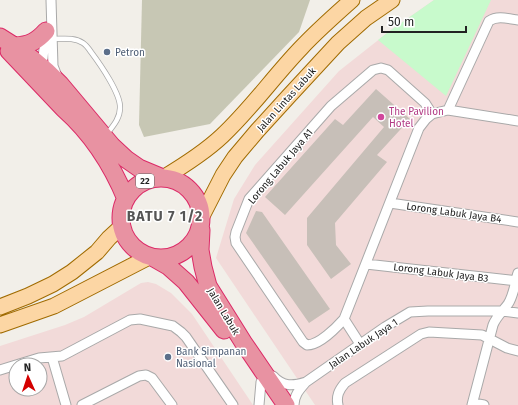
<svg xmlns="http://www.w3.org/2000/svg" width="518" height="405" viewBox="0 0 518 405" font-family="'Fira Sans',sans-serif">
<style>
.commercial{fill:#f2dad9;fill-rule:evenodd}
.construction{fill:#c7c7b4}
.park{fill:#c8facc}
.building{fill:#c7bfb8}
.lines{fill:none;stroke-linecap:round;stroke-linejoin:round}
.lane-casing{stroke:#a9a9a9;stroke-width:6}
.street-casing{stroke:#a9a9a9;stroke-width:11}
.primary-casing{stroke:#a06b00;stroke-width:17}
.highway-casing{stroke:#dc2a67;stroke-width:19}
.lane{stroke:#fff;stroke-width:4.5}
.street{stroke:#fff;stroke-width:9}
.primary{stroke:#fcd6a4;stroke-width:15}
.highway{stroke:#e892a2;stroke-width:17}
.service-dot{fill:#5c6f8a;stroke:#fff;stroke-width:1.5}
.hotel-dot{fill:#d1479c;stroke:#fff;stroke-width:1.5}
.labels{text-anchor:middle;stroke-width:3;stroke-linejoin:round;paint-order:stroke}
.shield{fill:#fff;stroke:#646464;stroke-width:1}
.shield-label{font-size:9px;font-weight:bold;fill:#222}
.service-label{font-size:10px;fill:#4e5e75;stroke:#fff;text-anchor:start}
.street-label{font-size:10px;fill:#222;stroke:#fff}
.hotel-label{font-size:10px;fill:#b23c85;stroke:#fff;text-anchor:start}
.district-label{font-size:14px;font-weight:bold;letter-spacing:1px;fill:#555;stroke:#fff}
</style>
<rect width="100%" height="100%" fill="#f2efe9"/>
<!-- commercial -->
<path class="commercial" d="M434,0h84v405h-203l-99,-147 18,-59 21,-34 84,-94 52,-41z
M148,282l8,2 15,9 21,21 61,91h-253v-59l65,-21 19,-8 57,-34zM16,365h24v24h-24z"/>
<!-- construction -->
<path class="construction" d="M142,0h168l-11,32 -89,92 -66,13 -5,-12z"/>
<!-- park -->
<path class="park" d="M434,0h57l-45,96 -68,-56 13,-10z"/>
<!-- building -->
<path class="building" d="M376,89l34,30 -33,36 10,7 -52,61 1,22 15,19 -20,15 -24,-34v-27l77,-91 -11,-10 -88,98 -20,-18 70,-78 8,6z
M256,211l6,1 68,97 -21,14 -63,-90z"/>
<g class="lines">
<defs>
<path id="lane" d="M53,39c10,0 21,-2 30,4 3,2 6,6 8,9 9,12 30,42 29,56 0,11 -8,19 -14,27"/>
<path id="street" d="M51,0l2,66 4,10
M42,66l4,-34
M448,110l41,-89c9,-6 20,-2 29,-1
M390,203l128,19
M366,264l152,17
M344,319c-8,9 -25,26 -37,26l-4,-3 -67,-99 -1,-6 1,-5 13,-33 82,-93 42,-36 8,-2 7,2 37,33 7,11
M360,344l-16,-25 75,-191 7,-9 6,-5 16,-4 70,11
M52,357l14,48
M16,365l23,-7 23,-2 68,-36 10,-1 33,7 8,6 5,5 47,68
M0,370l16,-5
M273,376c10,11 20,10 33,6
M473,403l11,2
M82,405l57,-29 7,-1 6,3 20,27
M259,405l2,-23
M294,405c0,-10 6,-16 12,-23l79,-55 25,-15 18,-1h74l16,2
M338,405c-2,-9 1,-15 7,-22l76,-49 8,-2 53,3 25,13 11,3
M472,405l21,-80c3,-8 10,-14 15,-21 6,-9 7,-22 10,-31"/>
<path id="primary" d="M163,178c20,-12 42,-26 59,-42 29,-27 52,-60 79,-88 16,-17 34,-33 51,-48
M202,216l21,-41 12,-18 22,-26 31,-34 50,-54 28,-25 26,-18
M0,307l28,-11 25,-12 19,-12 25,-20 12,-14 12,-11
M0,325l54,-19 95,-49"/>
<path id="highway" d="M0,37c22,13 42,28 60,47l52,62 14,13 13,9 24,10
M15,46c15,-1 22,-5 31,-15
M9,51l55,58c27,24 48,56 62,90
M121 218a40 40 0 1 1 80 0a40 40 0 1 1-80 0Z
M201,230l-1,20 3,17 5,19 35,56 43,63
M154,258l14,8 18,16 38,48"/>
</defs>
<!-- lane casing -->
<use href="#lane" class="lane-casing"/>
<!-- street casing -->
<use href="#street" class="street-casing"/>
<!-- primary casing -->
<use href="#primary" class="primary-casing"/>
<!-- highway casing -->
<use href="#highway" class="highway-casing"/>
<!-- lane -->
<use href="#lane" class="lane"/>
<!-- street -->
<use href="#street" class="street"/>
<!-- primary -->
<use href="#primary" class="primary"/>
<!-- highway -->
<use href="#highway" class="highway"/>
</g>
<!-- markers -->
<g class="service-dot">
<circle cx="107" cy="52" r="4"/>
<circle cx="168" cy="357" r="4"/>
</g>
<circle class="hotel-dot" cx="381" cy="117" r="4"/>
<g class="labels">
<!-- shield labels -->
<rect class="shield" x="136" y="174" width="18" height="14" rx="3"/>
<g class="shield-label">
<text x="145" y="184">22</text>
</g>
<!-- service labels -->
<g class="service-label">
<text x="115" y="56">Petron</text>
<text x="176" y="355">Bank Simpanan<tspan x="176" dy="12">Nasional</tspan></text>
</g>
<!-- street labels -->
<g class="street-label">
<text transform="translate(286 99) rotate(-48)" y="4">Jalan Lintas Labuk</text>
<text transform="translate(280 166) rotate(-50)" y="4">Lorong Labuk Jaya A1</text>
<text transform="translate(454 212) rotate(8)" y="4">Lorong Labuk Jaya B4</text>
<text transform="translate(441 272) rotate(7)" y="4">Lorong Labuk Jaya B3</text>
<text transform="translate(224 311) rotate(59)" y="4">Jalan Labuk</text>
<text transform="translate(363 343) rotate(-34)" y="4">Jalan Labuk Jaya 1</text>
</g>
<!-- hotel labels -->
<g class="hotel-label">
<text x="389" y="115">The Pavilion<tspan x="389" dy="12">Hotel</tspan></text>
</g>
<!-- district labels -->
<g class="district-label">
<text x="165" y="221">BATU 7 1/2</text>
</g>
</g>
<!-- north arrow -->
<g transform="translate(28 377) rotate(357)"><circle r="19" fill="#ffffff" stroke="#a7a7a7"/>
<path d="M0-3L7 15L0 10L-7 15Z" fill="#d40000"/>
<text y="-6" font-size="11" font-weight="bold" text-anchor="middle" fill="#222222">N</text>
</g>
<!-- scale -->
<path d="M382 26v6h84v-6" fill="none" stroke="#222222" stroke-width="2"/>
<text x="388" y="26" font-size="12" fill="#222222" stroke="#ffffff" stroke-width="3" paint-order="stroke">50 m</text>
</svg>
